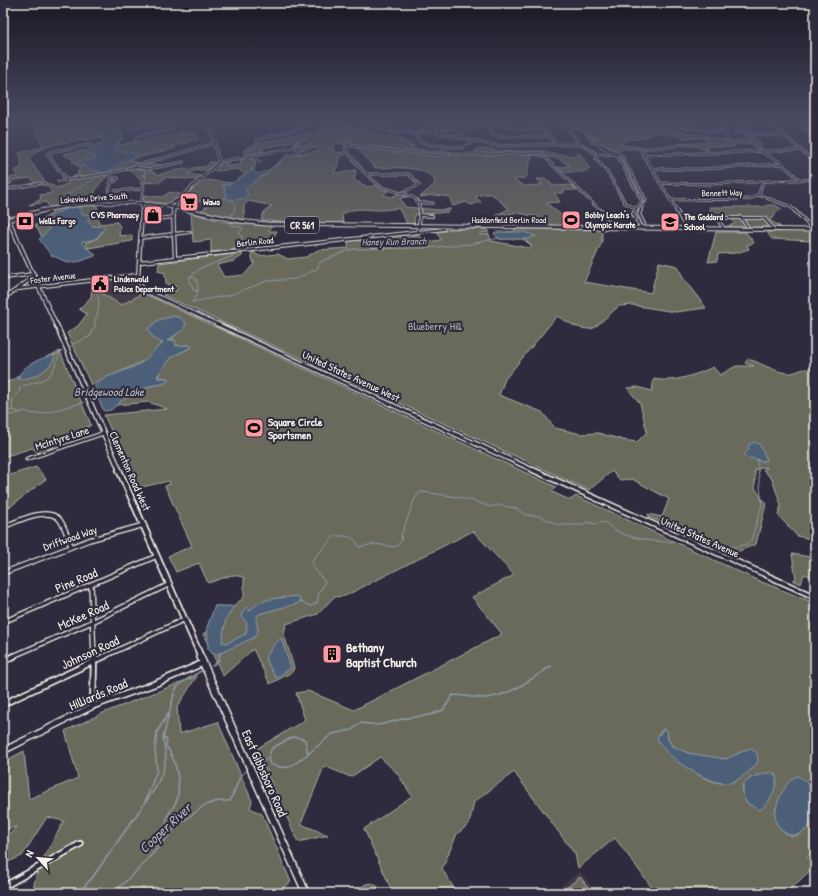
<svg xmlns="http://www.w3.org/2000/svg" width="818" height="896" viewBox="0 0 818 896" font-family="'Patrick Hand',sans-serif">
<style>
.built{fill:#423847}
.green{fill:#696a5b;stroke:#aeaea2;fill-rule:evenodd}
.water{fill:#4c6178;stroke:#8f9ba5}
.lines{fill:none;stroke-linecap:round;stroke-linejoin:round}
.stream-far1{stroke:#8f9ba5;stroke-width:1}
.stream{stroke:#8f9ba5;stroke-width:1.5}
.minor-far4-casing{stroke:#f4f1e8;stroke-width:3}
.minor-far3-casing{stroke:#f4f1e8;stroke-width:4}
.minor-far2-casing{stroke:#f4f1e8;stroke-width:5}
.minor-far1-casing{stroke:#f4f1e8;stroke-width:6}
.minor-casing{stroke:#f4f1e8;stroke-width:8}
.tertiary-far4-casing{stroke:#f4f1e8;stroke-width:3.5}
.tertiary-far3-casing{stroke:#f4f1e8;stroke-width:4.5}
.tertiary-far2-casing{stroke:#f4f1e8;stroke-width:5.5}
.tertiary-far1-casing{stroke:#f4f1e8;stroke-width:7}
.tertiary-casing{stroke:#f4f1e8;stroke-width:8}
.secondary-far4-casing{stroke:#f4f1e8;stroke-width:3.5}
.secondary-far3-casing{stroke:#f4f1e8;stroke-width:5}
.secondary-far2-casing{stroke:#f4f1e8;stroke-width:6}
.secondary-far1-casing{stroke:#f4f1e8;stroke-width:8}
.secondary-casing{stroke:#f4f1e8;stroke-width:9}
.primary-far1-casing{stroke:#f4f1e8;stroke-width:4}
.primary-casing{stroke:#f4f1e8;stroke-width:5}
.minor-far4{stroke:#2f2a3d;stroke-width:1.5}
.minor-far3{stroke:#2f2a3d;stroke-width:2}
.minor-far2{stroke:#2f2a3d;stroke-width:2.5}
.minor-far1{stroke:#2f2a3d;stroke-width:3.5}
.minor{stroke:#2f2a3d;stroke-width:4.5}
.tertiary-far4{stroke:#2f2a3d;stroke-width:2}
.tertiary-far3{stroke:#2f2a3d;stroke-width:2.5}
.tertiary-far2{stroke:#2f2a3d;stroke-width:3}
.tertiary-far1{stroke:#2f2a3d;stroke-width:4}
.tertiary{stroke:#2f2a3d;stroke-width:5}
.secondary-far4{stroke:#2f2a3d;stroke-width:2}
.secondary-far3{stroke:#2f2a3d;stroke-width:3}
.secondary-far2{stroke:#2f2a3d;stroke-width:3.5}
.secondary-far1{stroke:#2f2a3d;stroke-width:4.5}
.secondary{stroke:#2f2a3d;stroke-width:6}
.primary-far1{stroke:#2f2a3d;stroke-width:2.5}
.primary{stroke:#2f2a3d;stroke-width:3}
.labels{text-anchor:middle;stroke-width:4;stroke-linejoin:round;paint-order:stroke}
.far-street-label{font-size:9px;fill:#f4f1e8;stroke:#2f2a3d}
.far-poi-label{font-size:9px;font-weight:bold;fill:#f4f1e8;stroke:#2f2a3d;text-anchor:start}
.shield{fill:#2f2a3d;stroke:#b9b5b5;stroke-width:1}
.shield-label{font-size:10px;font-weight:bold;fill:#f4f1e8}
.far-water-label{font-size:10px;font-style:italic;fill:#b1b7bb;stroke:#2f2a3d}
.park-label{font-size:11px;fill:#b5b4a9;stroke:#2f2a3d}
.street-label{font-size:11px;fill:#f4f1e8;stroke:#2f2a3d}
.poi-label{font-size:11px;font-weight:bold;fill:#f4f1e8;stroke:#2f2a3d;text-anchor:start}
.water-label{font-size:12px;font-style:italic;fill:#b1b7bb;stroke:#2f2a3d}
.near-street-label{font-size:13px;fill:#f4f1e8;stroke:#2f2a3d}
.near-poi-label{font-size:13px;font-weight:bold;fill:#f4f1e8;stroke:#2f2a3d;text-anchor:start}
.near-water-label{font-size:14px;font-style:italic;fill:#b1b7bb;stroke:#2f2a3d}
</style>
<rect width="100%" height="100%" fill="#2f2a3d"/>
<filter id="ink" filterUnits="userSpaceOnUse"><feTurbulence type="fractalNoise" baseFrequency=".025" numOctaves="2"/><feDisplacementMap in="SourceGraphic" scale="8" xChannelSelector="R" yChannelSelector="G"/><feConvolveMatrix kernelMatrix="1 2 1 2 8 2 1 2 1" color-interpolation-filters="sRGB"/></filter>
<g filter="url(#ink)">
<!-- built -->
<path class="built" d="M180,198l8,2 18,4 -13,8 -18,-5z
M133,278l3,10 7,5 -22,12 -23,-14 10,-6v-4z
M580,871l16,22h-43z"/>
<!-- green -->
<path class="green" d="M31,122h57c6,4 13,6 15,16 -20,3 -62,3 -74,21l16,23 12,6 12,-5 -2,-3 13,-7h-3l3,-5 -8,-6 2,-2 -11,-6 26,-4 1,-4 13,-1 -4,5 -11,4 9,3 -13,8 35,-13 -4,-2 5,-19 4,6 -5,5 1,3 69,-13h6l3,4v3l-9,2 1,1 -17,4 3,2 -49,12 17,4 22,1 -18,4 10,6 14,-4 35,-5 3,-4h5l-8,8h-10l-10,4 14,2 -5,4 -30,-3 -6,5 -20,1 2,-3c-3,-2 -7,-6 -10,-8 -17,-8 -40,13 -39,30l-44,5 -3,-5 -17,3 12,-6 -1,-4 12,-2 -4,-7 -13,-2 -4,-6 -18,2 -2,4 -7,1 -1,-2 5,-1 2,-4 8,-2 -4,-5 7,-3v-10l-2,-5 25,-6z
M336,122l21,6 5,-1 6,4 8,2 2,3 9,2 4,-2c9,2 15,6 23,10l-4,2c5,1 19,3 25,3 4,0 9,-1 13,0 9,3 18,3 28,2v-3l4,-2 21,3h45l3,3 26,2 3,-3 3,2 9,14 -7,3h-23l-4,-4 14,-2 -12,-8 -26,-3 -6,23 -11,1 -1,1 10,6 18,-1 -5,-6h10l6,7 20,-1 6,5h-16l1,3h-10l6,9 -14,1 29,23 -32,-1 -7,-5 2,-3 -24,-5 -1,2 -17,1 13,-6 -17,-15h-8l-9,3 6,5 -10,3 -5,-3 -13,4 -4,-9 -14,-2 -15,2 15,-13c-2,-20 -45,-16 -60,-16l-20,-22 -20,-3 -3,4 4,6 7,-1 3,3 -6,1 -3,11 -3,5 7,1 15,-3 -2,10 14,7 12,-2 9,5 -6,5 9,2 7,-4 12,3 -11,2 5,9 34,3 12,-1 -3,3 -33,3 -1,9h-8v-3l-8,-13c-6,1 -13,2 -19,2 -13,0 -27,-4 -37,5l1,8 -66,-1 -16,-2 3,-8 8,-6 -23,-5 -5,4v15l-44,-9 18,-12 -10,-2 -7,5 -18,-5 22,-17 27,3 -3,2h-7l6,10 -3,3 22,-4 -2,-5 11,-10 12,-5 1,-4 18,-15 32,-4 -4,-4 -15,3 -2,-6h12l-4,-4 -45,8 3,3 -19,6 -2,-6c4,-4 9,-4 12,-8 12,-1 21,-3 32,-7 11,-4 27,1 36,-11z
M422,122h39l1,2c-3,1 -6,5 -9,5 -8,3 -26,-1 -31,-7z
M581,122h56l97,20 5,-2 11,2 -17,-20h14l5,13 9,9 1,5h-7l-3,-5h-20l3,3 -30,-1 4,4c-6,1 -9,-3 -15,-4 -6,-1 -11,1 -16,-2l30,-2 -4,-4h-18l-28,-6 -19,7h-13l-4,6 18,2 -1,2h-19l-2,3 -20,-10z
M249,158l7,4 -2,8 -4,1 -4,4 -8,-6 -23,2 8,-10h5l-2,5 15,-1 -1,-5z
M170,192l10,2 -11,10 -27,-3v-6l20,2z
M97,205l2,19 18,-2 3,5 -1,9 13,-1v6l-44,7 -3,-5 13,-5 7,-11 -13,-1 -5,-6 3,-5 -9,-1 -1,-6h-12z
M768,205h7l7,4 -6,3 -2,5 -5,3 12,7h-57l11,-3 -4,-6 -20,-6 -2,-5h54z
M67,208l-21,12 -1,4 5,5 -8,8 -7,-12 5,-2 3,-4 10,-6 -1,-2z
M191,213l33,9 47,4 -2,5h8l-4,7 -6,1 -10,8 -46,5v-12l-18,2z
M449,229h37l3,3 -9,1v2l9,-1 2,7 38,7 3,-2 -9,-7h-24l-5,-6 21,-2v-2l87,1v12l-18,40 67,11 8,-31 19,4 5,12 23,30 -31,4 -43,-7 -13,1 -25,22c-13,4 -26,-6 -37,-12l-52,63 -6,16 43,17 13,16 26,6 17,-1 25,7 14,2 10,-10 -7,-29 -13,-15 10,-1 15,4 2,-12c19,4 42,-4 59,-12l7,8 16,-9h18l-9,-3 3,-4c14,4 26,13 40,14 7,1 12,-5 21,-4l6,-5v176l-18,-4 -19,-21 3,-10 -9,-26 -9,-9 4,-2 -3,-1 -9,3v18l11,16 -10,40 -24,10 -83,-37 -1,-3 14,3 7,-18 -37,-20 -12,1 -8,-9 -23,19 -426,-195 9,-5 4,1 2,-4 -12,-3 -1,-11 -7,-2 1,-8 83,-10v3l-8,5 -17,4 7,12 20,-2 10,-11 -3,-10 2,-2 6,4 19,-2 10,5 18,-2 12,-7 31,-2 -2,-7 13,-1c7,10 21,8 32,7l-4,-10 29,-3 9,8 15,-2 -4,-8 9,-1z
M815,231v14l-4,-4 -39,-2 -5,-7z
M716,232h30l8,11 -7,2 2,4 -13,4 -18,1 -1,7 -9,1z
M97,285l5,4 -4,2 23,14 22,-12 413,194 -4,5 18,8 6,-4 181,84 55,22 3,5v196l-7,-17 -16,-6 -13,19 -4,12 16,25c13,1 22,-14 24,-26v38l-8,9 8,9 -29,27h-130l-41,-55 -37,30 -3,-14 -61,-82 -40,30 -5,22 -12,10 -15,35 15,24h-64l-29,-64 48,-33 -15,-23 -17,-16 -29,20 -27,-11 -23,58 27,11 -30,7 -42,-93 49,-29 -9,-27 12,-2 46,19 148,-76 -30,-37 42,-22 -41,-44 -128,65 -11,1 -16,17 -32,10 -2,10 10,34 -2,4 -22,12 -17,-35 -30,27 -20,-42 3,-2 9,-26 18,1 11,-10v-20l-12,-2 -24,8 -9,-20 -23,9 -8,-16 24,-10 -27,-60 5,-2 -1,-3 -32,7 -33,-73 63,-6 -18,-7 -33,3 4,-4 30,-15 15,-3 3,-5h-10l2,-7 13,-15 19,-9 -5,-2 -11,1 -1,-6 -9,1 7,-3 13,-14 -23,18 -15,17 -57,26 -24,-52 11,-7 9,-12 -8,-5 12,-12 1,-10zM663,729l4,2c1,6 1,10 5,14 9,10 42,13 54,14l7,-2 9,-6 13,15c-6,5 -13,11 -20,15 -23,11 -60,-22 -75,-37l-1,-10zM775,774c4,11 -5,24 -11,33l-22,-14 1,-9 9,-7z
M60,351l31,74 -51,29 -8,-6 -29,9v-74l10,-3 21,-17z
M36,467l10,12 -35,27 -8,3v-32z
M815,553v25l-11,-4 -3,10 -8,-4h3l-4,-26 18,3z
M197,676l-20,31 2,27 39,-12 34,79 -2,7 12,6 29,68 -16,11h-243l6,-25 26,-47 -17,-4 -25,39 -19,8v-22l13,-15 -13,3v-68l21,-11 5,48 49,-21 -13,-47 38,-18z
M580,877l13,16h-33z
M371,883l6,3 3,7h-19l-2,-5 7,-4z"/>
<!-- water -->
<path class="water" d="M86,122h11l5,2 6,-2h10l3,7 -2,7 2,3 -3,2 -2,10h9l12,4 -32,18 -14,-3 -7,-5h-5l-2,-3 1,-1 15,-1 3,-3 -9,-3c12,-4 16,-6 16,-19l-6,-1 -1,-8z
M252,170l6,4 12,-4 -25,19 3,4 -2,5 -14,2 -8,-2 4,-3 -4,-4 2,-3 -4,-3h7z
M75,207l7,2 -1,5 10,1 -4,5 5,6 14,1 -11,12 -13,3 1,3 12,9v2l-14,5 -12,2 -18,-8 -12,-16 11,-10 -6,-5c6,-10 20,-15 31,-17z
M496,232h27l13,4 -8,3h-29l-5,-5z
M174,316l7,2 5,6 -2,5 -17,12 8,-1 1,6 13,-1 3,2 -19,9 -16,20 1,2h10l1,2 -6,4 -13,2 -29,15 -10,9 -7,1 -11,-22 1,-2c9,-12 30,-15 44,-22 10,-6 16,-16 25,-22 -6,-2 -13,-7 -15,-14l10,-9z
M55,355c-3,15 -23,25 -37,24 1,-12 26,-23 37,-24z
M755,442l5,3 7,15 -5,1 -16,-4 -2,-2 5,-6 -1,-4z
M298,596l2,3 -1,4 -40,11 -3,4 2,13 -3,6 -36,17h-6l-5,-5 -1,-22 8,-21h16l2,2 -7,11 -4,23 5,1 19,-9 1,-10 -6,-9 5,-8 4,4c9,-14 33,-13 48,-15z
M281,638l10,30 -15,10 -11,-20 8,-12z
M664,729l3,2 1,8 4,7 16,7 38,6 24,-11 7,5 1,9c-6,8 -20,20 -30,21 -18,3 -68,-28 -71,-46z
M771,772l5,4c2,11 -7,29 -16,34l-12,-6 -5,-7v-13l9,-7z
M797,776c7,2 10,7 13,13 3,7 6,13 5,21 -2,20 -22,36 -37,16 -9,-12 6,-45 19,-50z"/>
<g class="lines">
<!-- stream-far1 -->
<path class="stream-far1" d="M245,156l-1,-5 12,-4 2,-3
M248,163l4,4v4
M269,170l11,-7 2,-4
M66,195l27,-15 7,-9
M231,199l4,6 -1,7 -3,3 1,3
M230,222l1,3 12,3 -4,6 3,2 -1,5 4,2 -3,7
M190,276l-1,7 3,1 1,6 5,1
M191,276l8,-7 42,-16
M191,276l5,3c3,9 3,15 -4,23
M192,302l38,-7 37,-14 28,-2 22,-10 3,-7 32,-13 75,-1 43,-4 29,-6
M69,349l4,-5 18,-8 1,-6 4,-3 -2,-4c7,-15 7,-29 -4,-41
M54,356l8,-5
M12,410l1,-12 7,-7v-4c29,-9 30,-5 40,-35
M4,413l8,-3 7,2
M3,414l9,1 13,-4 9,3 10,-1 41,-11
M691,540h15l29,7 11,-3 5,-4 11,-35 -5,-46
M300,601l10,5 7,-3 2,-10 6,-11 -12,-15 -1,-7 23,-24c12,0 19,-1 24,11l15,-3 22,3 6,-7 -1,-4 13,-36 6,-8c24,2 48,6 71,15l6,-2 19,3 9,7 15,1 18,9h24l5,-3 8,2 10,-2c4,3 6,6 10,8 16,9 39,12 57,12
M219,657l1,-5"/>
<!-- stream -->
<path class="stream" d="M212,666l7,-6v-4
M293,737l8,1 4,2 3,14c-16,11 -18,18 -38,10l-2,-6 4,-10z
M308,754l24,-20 20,-4 8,-7 19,2 27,-7 24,-3 13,-5 10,-15c10,0 21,3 31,3 25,-1 47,-19 67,-32
M259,763l9,-5
M145,802l12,-32 -2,-21 2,-17 11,-18
M161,842c2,-4 4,-8 5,-12 1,-4 0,-8 1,-12 2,-6 7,-11 9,-16 6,-17 0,-43 -10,-56l1,-6 -3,-2
M78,893l14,-15 64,-91 7,-16 3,-14 -3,-19 12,-48 6,-7 20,-12
M113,893l26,-24 37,-42 29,-22 13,-4h12l10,-24 6,-7"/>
<defs>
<path id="minor-far4" d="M149,122l12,4 24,-4
M360,122l31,10h44l61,14 84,-2
M422,122l3,9
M563,122l14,19 21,14
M577,122l16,20 24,13 25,46 -7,10
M580,122l18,21 23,12 25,45 -6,11
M659,122l47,9 78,5
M720,122l7,15 -1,3
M768,122l47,40
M504,124l14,5h26l12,16
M799,124l16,13
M486,126l6,8 7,3 51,-1
M132,128l19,-4
M567,128l14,-1
M690,128l5,-3v-3
M413,132l6,9 12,4 31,3 13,-7
M457,136l20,-9 32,-5
M348,139l2,4 -5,6 19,23 17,15 27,8 8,4 3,6 1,6
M257,140l46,-13 10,-5
M135,141l1,-3 4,-2 32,-6 -3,-5
M298,141l-4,7 5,5
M346,145l86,10 108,-2 61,58
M676,146l-36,3 37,62
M762,152l18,10 19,17
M598,155l-2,4 12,14 17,30 12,6
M598,155l16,-1
M643,155l157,-5
M250,157l10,5
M219,162c25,-4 50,-11 75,-14
M134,167l14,2 35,-7
M651,169h50l81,-5
M367,174h42l10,11 -18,8
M112,178h6l-2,3 -5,1z
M67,180l-20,-26 7,-3 37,-6
M58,181l54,-8 103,-30
M660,183l51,1 104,-5
M3,190l38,-7
M115,191l28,-2
M759,195l32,12 4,4
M670,200l80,-1 9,-5 3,-9 -3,-4
M107,203l4,-21
M142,203l2,-27 4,-7
M419,203h14"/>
<path id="minor-far3" d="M600,210l11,11 4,7
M636,210l-3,4 9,15 2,-5 -5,-10 2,-4
M676,210l11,19
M794,210l19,19
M419,215l13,1
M740,217l7,9
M141,221l33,-4
M419,226l1,-16
M724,229l-7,-11h45l3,1 9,11
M418,232l26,-3
M140,238l50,-6"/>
<path id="minor-far2" d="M27,459l77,-26"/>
<path id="minor-far1" d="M3,527c13,-5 45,-22 57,-7 5,7 8,18 11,26
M3,573l86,-33 55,-15
M91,585l3,72
M3,622l154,-66
M11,657l81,-35 78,-38
M103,657l82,-38"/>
<path id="minor" d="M3,661l11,-5
M3,704l102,-48
M93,706l1,-50
M3,887l77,-43"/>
<path id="tertiary-far4" d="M142,211v-8
M173,211l5,-11 41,-38 -11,-40"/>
<path id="tertiary-far3" d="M142,210l-4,69 3,7 7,6 71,33
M173,210l2,48
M140,262l278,-30 1,-6
M3,278l31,-4
M17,289l121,-14
M3,299l32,-23"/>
<path id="tertiary-far2" d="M217,324l318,147"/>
<path id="tertiary-far1" d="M533,470l282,127"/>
<path id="tertiary" d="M3,751l90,-45 64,-23 46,-20"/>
<path id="secondary-far4" d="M3,208l1,3"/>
<path id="secondary-far3" d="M4,210l52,115"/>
<path id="secondary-far2" d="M56,324l64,147"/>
<path id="secondary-far1" d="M119,470l82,187"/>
<path id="secondary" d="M200,656l106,237"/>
<path id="primary-far1" d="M167,205l11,-5
M40,211c52,-11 101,-12 152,0"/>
<path id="primary" d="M188,210l51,11 27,3 549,6
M3,221l42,-11"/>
</defs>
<!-- minor-far4 casing -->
<use href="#minor-far4" class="minor-far4-casing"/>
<!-- minor-far3 casing -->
<use href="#minor-far3" class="minor-far3-casing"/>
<!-- minor-far2 casing -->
<use href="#minor-far2" class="minor-far2-casing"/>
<!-- minor-far1 casing -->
<use href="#minor-far1" class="minor-far1-casing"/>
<!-- minor casing -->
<use href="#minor" class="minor-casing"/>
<!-- tertiary-far4 casing -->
<use href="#tertiary-far4" class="tertiary-far4-casing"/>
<!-- tertiary-far3 casing -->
<use href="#tertiary-far3" class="tertiary-far3-casing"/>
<!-- tertiary-far2 casing -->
<use href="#tertiary-far2" class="tertiary-far2-casing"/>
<!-- tertiary-far1 casing -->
<use href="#tertiary-far1" class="tertiary-far1-casing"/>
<!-- tertiary casing -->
<use href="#tertiary" class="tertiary-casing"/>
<!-- secondary-far4 casing -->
<use href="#secondary-far4" class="secondary-far4-casing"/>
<!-- secondary-far3 casing -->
<use href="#secondary-far3" class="secondary-far3-casing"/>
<!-- secondary-far2 casing -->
<use href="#secondary-far2" class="secondary-far2-casing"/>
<!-- secondary-far1 casing -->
<use href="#secondary-far1" class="secondary-far1-casing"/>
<!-- secondary casing -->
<use href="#secondary" class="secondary-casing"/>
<!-- primary-far1 casing -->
<use href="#primary-far1" class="primary-far1-casing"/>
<!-- primary casing -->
<use href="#primary" class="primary-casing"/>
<!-- minor-far4 -->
<use href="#minor-far4" class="minor-far4"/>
<!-- minor-far3 -->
<use href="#minor-far3" class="minor-far3"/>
<!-- minor-far2 -->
<use href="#minor-far2" class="minor-far2"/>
<!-- minor-far1 -->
<use href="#minor-far1" class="minor-far1"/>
<!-- minor -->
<use href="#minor" class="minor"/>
<!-- tertiary-far4 -->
<use href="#tertiary-far4" class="tertiary-far4"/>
<!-- tertiary-far3 -->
<use href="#tertiary-far3" class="tertiary-far3"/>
<!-- tertiary-far2 -->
<use href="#tertiary-far2" class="tertiary-far2"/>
<!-- tertiary-far1 -->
<use href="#tertiary-far1" class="tertiary-far1"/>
<!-- tertiary -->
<use href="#tertiary" class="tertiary"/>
<!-- secondary-far4 -->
<use href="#secondary-far4" class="secondary-far4"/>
<!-- secondary-far3 -->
<use href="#secondary-far3" class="secondary-far3"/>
<!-- secondary-far2 -->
<use href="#secondary-far2" class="secondary-far2"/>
<!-- secondary-far1 -->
<use href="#secondary-far1" class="secondary-far1"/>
<!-- secondary -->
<use href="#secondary" class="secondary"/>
<!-- primary-far1 -->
<use href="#primary-far1" class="primary-far1"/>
<!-- primary -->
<use href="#primary" class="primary"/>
</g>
</g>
<!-- sky -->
<linearGradient id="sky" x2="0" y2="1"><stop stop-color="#1a1722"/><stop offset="0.49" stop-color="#474a62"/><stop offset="1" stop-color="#474a62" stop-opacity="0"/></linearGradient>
<rect width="818" height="247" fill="url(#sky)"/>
<!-- icons -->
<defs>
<symbol id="supermarket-square" viewBox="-11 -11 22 22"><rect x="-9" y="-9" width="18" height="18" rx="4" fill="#ff9aa2" stroke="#2f2a3d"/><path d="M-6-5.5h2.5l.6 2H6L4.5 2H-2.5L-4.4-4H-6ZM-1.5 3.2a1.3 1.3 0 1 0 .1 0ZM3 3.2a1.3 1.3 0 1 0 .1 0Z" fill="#111"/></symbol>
<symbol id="shop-square" viewBox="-11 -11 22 22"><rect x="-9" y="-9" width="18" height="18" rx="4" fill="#ff9aa2" stroke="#2f2a3d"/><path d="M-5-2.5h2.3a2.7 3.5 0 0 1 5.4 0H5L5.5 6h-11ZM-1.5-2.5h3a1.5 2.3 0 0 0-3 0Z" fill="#111"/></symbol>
<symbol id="stadium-square" viewBox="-11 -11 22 22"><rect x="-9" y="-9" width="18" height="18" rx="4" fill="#ff9aa2" stroke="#2f2a3d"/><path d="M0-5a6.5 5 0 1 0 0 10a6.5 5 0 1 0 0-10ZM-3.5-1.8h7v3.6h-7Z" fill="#111"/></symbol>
<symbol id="bank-square" viewBox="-11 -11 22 22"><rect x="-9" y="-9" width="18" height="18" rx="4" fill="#ff9aa2" stroke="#2f2a3d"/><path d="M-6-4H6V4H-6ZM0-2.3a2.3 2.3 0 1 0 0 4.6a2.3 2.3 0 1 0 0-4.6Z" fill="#111"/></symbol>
<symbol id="school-square" viewBox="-11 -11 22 22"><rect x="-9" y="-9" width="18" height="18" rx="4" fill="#ff9aa2" stroke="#2f2a3d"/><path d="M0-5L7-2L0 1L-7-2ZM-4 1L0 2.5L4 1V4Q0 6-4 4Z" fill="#111"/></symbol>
<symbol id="civic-square" viewBox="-11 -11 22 22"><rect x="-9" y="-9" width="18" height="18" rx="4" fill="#ff9aa2" stroke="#2f2a3d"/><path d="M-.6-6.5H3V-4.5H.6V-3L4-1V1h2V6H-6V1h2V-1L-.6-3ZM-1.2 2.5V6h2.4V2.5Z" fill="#111"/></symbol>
<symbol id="building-square" viewBox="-11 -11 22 22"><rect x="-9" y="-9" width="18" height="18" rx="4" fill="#ff9aa2" stroke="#2f2a3d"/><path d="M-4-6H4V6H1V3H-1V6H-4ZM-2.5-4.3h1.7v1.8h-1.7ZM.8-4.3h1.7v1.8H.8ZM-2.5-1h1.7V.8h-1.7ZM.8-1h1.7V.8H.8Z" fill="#111"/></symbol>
</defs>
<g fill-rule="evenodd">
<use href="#supermarket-square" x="178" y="191" width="22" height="22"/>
<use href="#shop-square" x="142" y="204" width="22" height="22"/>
<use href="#stadium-square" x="560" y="209" width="22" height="22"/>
<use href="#bank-square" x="14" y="210" width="22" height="22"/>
<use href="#school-square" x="659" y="211" width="22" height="22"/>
<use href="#civic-square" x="89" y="273" width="22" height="22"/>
<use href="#stadium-square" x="243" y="417" width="22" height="22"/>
<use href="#building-square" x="321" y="643" width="22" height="22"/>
</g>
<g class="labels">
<!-- far-street labels -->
<g class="far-street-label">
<text transform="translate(722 193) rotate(-1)" y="3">Bennett Way</text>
<text transform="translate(94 198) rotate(-4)" y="3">Lakeview Drive South</text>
<text x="509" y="223">Haddonfield Berlin Road</text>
<text transform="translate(255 242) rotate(-6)" y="3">Berlin Road</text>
<text transform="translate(53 278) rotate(-7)" y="3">Foster Avenue</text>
</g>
<!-- far-poi labels -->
<g class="far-poi-label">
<text x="203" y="205">Wawa</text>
<text x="139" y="218" text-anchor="end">CVS Pharmacy</text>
<text x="585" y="218">Bobby Leach's<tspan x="585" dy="10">Olympic Karate</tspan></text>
<text x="684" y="220">The Goddard<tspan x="684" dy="10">School</tspan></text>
<text x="39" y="224">Wells Fargo</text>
<text x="114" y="282">Lindenwold<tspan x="114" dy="10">Police Department</tspan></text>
</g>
<!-- shield labels -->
<rect class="shield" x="285" y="217" width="34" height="16" rx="3"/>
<g class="shield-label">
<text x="302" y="229">CR 561</text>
</g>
<!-- far-water labels -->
<g class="far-water-label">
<text transform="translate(394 241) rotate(-1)" y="4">Haney Run Branch</text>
</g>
<!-- park labels -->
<g class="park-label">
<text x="435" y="330">Blueberry Hill</text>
</g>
<!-- street labels -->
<g class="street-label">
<text transform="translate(351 376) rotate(25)" y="4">United States Avenue West</text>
<text transform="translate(62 438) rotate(-18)" y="4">McIntyre Lane</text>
<text transform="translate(130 471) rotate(66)" y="4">Clementon Road West</text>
<text transform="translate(700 537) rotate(24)" y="4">United States Avenue</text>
<text transform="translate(70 538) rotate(-19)" y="4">Driftwood Way</text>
</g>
<!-- poi labels -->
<g class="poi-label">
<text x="268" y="426">Square Circle<tspan x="268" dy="13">Sportsmen</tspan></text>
</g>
<!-- water labels -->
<g class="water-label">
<text x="109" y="396">Bridgewood Lake</text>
</g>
<!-- near-street labels -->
<g class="near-street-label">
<text transform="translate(76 580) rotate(-23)" y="5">Pine Road</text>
<text transform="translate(83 615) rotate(-24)" y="5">McKee Road</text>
<text transform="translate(90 652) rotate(-25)" y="5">Johnson Road</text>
<text transform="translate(98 694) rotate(-23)" y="5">Hilliards Road</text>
<text transform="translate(265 773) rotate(66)" y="5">East Gibbsboro Road</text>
</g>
<!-- near-poi labels -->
<g class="near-poi-label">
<text x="346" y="652">Bethany<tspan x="346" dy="15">Baptist Church</tspan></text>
</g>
<!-- near-water labels -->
<g class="near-water-label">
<text transform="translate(165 828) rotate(-43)" y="5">Cooper River</text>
</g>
</g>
<!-- margin -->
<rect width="818" height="896" fill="none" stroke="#2f2a3d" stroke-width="16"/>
<rect x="8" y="8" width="802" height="880" fill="none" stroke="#f4f1e8" stroke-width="1.5" filter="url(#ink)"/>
<!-- north arrow -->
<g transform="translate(38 858) rotate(297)" stroke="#2f2a3d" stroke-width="3" paint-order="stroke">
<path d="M0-3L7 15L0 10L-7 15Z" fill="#f4f1e8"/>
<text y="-6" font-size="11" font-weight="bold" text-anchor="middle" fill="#f4f1e8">N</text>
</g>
</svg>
